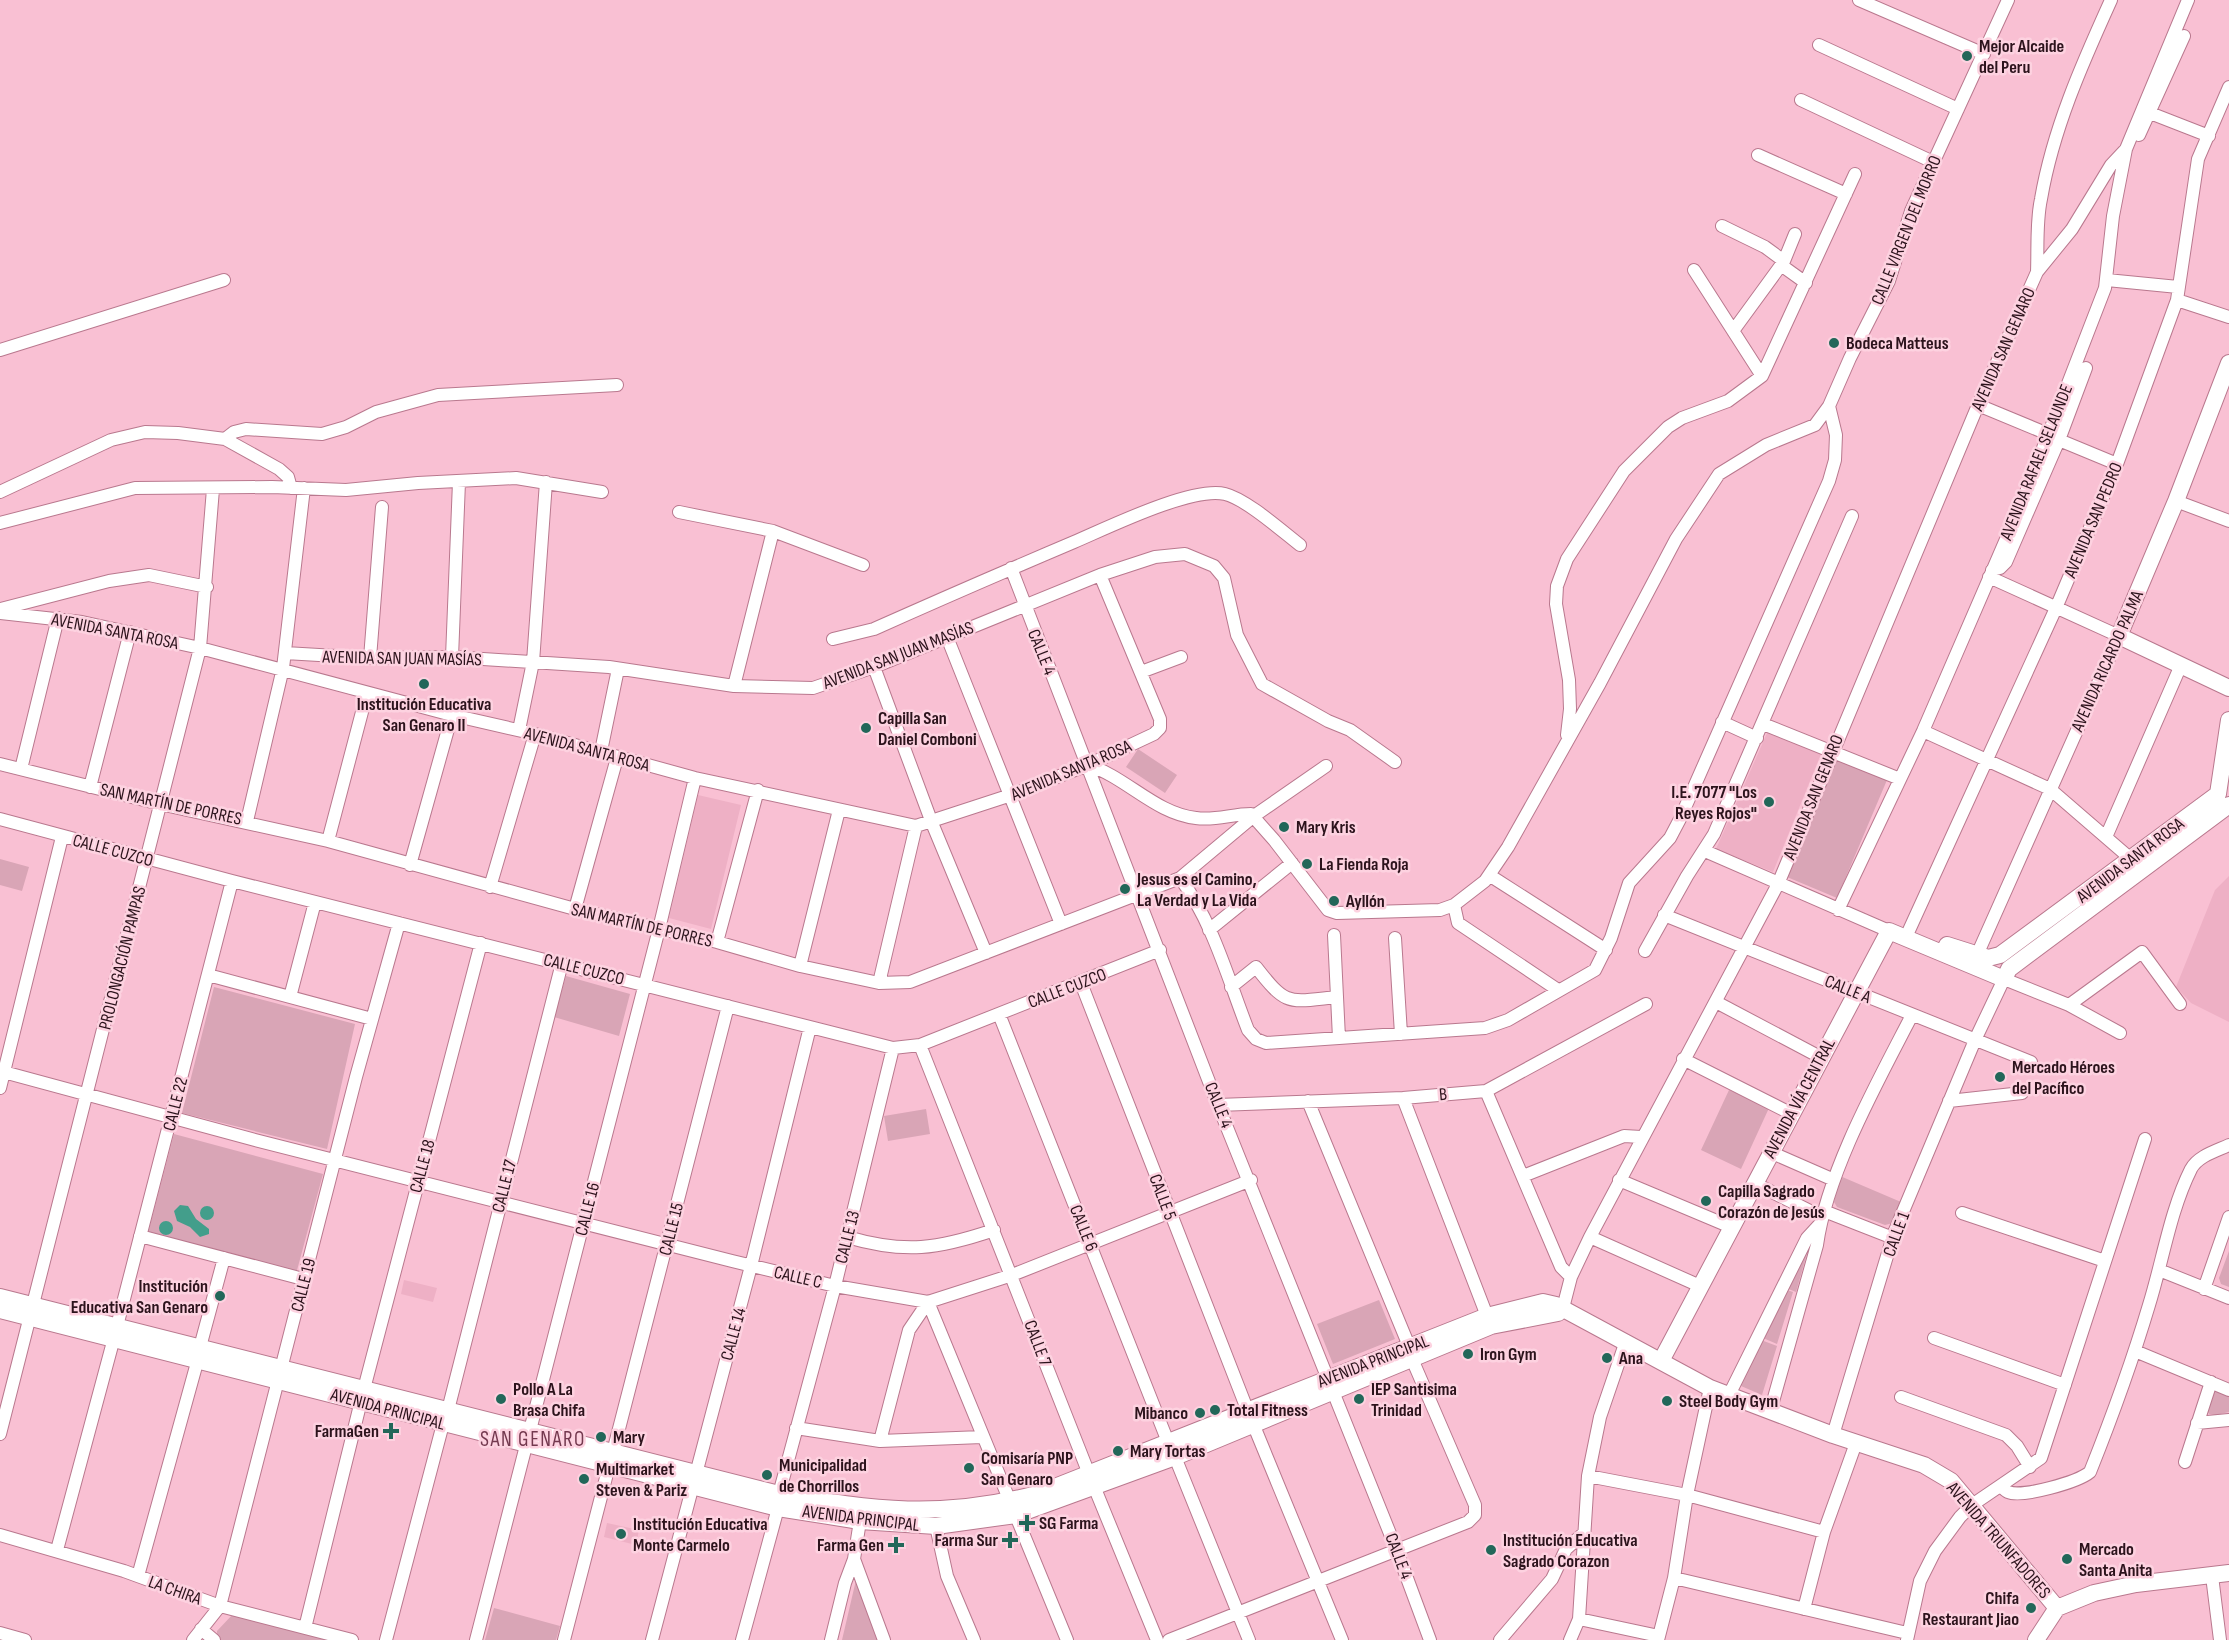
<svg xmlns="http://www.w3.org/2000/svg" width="2229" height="1640" viewBox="0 0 2229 1640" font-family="'Sofia Sans Condensed',sans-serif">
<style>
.built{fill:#eeb0c5}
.green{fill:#d9a5b6}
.water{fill:#439e8b}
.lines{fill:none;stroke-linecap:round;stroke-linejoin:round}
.street-casing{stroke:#b9788e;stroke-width:14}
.secondary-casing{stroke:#b9788e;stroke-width:18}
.street{stroke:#fff;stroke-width:12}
.secondary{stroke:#fff;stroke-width:16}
.poi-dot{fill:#226759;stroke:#fdd2e0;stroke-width:2}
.labels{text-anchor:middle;stroke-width:5;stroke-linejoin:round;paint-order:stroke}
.poi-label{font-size:18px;font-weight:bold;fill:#2c131c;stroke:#fdd2e0;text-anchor:start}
.street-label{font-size:18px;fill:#2c131c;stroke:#fdd2e0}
.quarter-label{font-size:21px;letter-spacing:1.5px;fill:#74394f;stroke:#fdd2e0}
</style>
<rect width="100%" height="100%" fill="#f9c0d3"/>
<!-- built -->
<path class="built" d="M1767,733l54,21 -48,118 -57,-23z
M698,795l43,10 -30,124 -42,-11z
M2229,876v146l-38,-19 -15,-16 39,-97z
M404,1280l33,8 -4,14 -32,-8z
M607,1523l32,7 -3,15 -32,-8z"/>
<!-- green -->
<path class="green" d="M1138,749l39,26 -12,18 -39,-26z
M1837,759l50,21 -50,118 -50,-21z
M0,859l29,8 -7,24 -22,-6z
M566,976l64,18 -11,42 -65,-19z
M214,987l141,37 -28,125 -145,-36z
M1729,1090l40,18 -28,61 -40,-19z
M926,1109l4,25 -42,7 -4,-25z
M174,1134l149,40 -27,100 -148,-41z
M1840,1176l61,26 -8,21 -8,2 -48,-18 -3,-5z
M1810,1243l-14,49 -10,-4z
M2229,1251v36l-8,-3 -2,-6z
M1787,1290l6,2 -16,52 -14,-6z
M1379,1300l16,39 -62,25 -16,-40z
M1761,1340l16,6 -15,49 -21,-9z
M2215,1390l14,5v17l-13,3 -7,-1 -2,-4z
M856,1580l23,60h-37z
M494,1608l66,18 -4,14h-71z
M233,1614l102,26h-114l-4,-3v-6z"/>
<!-- water -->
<path class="water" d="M180,1205l8,1 8,13 13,10v5l-9,3 -10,-10 -13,-6 -3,-10z
M200 1213a7 7 0 1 1 14 0a7 7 0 1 1-14 0Z
M159 1228a7 7 0 1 1 14 0a7 7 0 1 1-14 0Z"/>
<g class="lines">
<defs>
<path id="street" d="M1859,0l125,54
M1819,45l139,64
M1801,100l132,62
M2150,113l59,23
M2139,135l45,-99
M1758,155l88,39
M1722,226l43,21 19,14
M1781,265l25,18
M1694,270l68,106
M2037,272c1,-24 -1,-50 4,-73 12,-70 41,-135 70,-199
M2107,280l71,7
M2177,300l52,17
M1733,331l51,-70 11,-27
M0,350l224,-70
M1978,405l70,29
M225,439l9,-7 12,-3 76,5 24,-7 30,-15 62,-17 179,-10
M2059,440l58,24
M0,492l111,-52 34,-8 33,1 47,6 54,30 9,8 3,11
M2176,501l53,20
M679,512l94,19 90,34
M0,523l135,-35 137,-1 74,3 72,-7 98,-5 86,14
M1011,568l207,537 179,446 33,89
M1992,570l8,-2 6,-6 53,-122 27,-72
M1,609l108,-28 40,-6 58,12
M0,613l82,9 118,26 252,67 83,19 160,44 221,48 95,-31 77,-30 66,-31 6,-6v-9l-60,-144
M947,637l114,287
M833,639l41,-10c67,-30 134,-59 200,-87 33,-14 118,-56 151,-48 21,5 57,37 75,51
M285,653l85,5 82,-1 157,10 125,19 79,2 61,-21 226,-92 55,-18 30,-3 29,12 10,12 13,57 25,49 66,37 22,9 45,32
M452,657l7,-175
M370,658l12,-151
M874,667l58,156 54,130
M1141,672l40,-15
M734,686l39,-155
M1722,722l35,16
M1763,724l137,55
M519,730l14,-68 13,-180
M1923,731l127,58 81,70
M1567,735l3,-26 -1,-29 -13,-76 1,-18 10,-27 57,-88 44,-44 14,-9 46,-17 34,-25 93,-202
M601,751l17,-82
M0,764l160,40 168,37 247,68 142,33 83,24 79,17 31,-1 270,-104 74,-62 72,-50
M1088,765c38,12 68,49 108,53 19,3 36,-4 55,-4l23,26 54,70 9,3 103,-3 14,-5 31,-24 23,-34 92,-164 76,-144 43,-65 47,-29 49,-20 14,-19 21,-48 39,-77 22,-70 97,-211
M21,769l37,-151
M90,787l40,-155
M0,819l232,62 661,167 27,-3 240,-95
M247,821l36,-153 21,-180
M2106,837l75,-172
M328,841l39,-148
M1705,851l184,80
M410,865l42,-150
M1489,875l117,75
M1180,878c33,44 48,101 68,152l8,9 10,4 219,-15 23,-8 87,-50 16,-32 18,-55 41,-45 10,-19 149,-338 6,-21 1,-25 -7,-29
M490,887l45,-153
M1454,905l4,18 100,67
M575,909l42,-151
M1838,910l85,-179 100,-231 82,-212 8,-72 13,-67 62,-149
M1664,915l367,147
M1209,930l83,-67
M1334,935l5,103
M1906,937l150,-329 61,-144 60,-164 21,-141 31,-72
M1395,938l6,96
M717,942l41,-152
M1645,951l42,-75 27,-42 138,-318
M1977,955l142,-319 -130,-59
M800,966l39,-156
M208,975l164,44
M879,983l37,-157
M1081,983l166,426
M1231,987l25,-20c31,40 32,35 81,30
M290,997l25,-95
M1716,1002l104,55
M2069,1005l73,-53 38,52
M999,1014l169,428
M920,1045l169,429 68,166
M1683,1059l107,54
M0,1071l255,69 477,121 103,25 93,16 84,-27 239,-95
M0,1088l62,-251
M1486,1091l75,176 10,10
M1403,1098l84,218
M1308,1101l101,245
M1949,1101l73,-8
M1218,1105l185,-7 83,-7 160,-87
M1770,1152l64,28
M1523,1176l101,-40 17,1
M1619,1180l112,47
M1754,1183l68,34
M1824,1211l69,27
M1962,1213l143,48
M140,1236l163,43
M847,1237c58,17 91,12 147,-7
M1590,1237l110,49
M2159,1270l70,28
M2204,1289l25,-72
M928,1302l139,338
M1563,1308l8,-31 19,-40 188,-353 200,-479 59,-133 35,-43 39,-64 15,-16
M117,1326l115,-445
M1934,1338l131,47
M200,1347l24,-89
M2135,1351l94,39
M364,1389l117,-446
M1729,1395l78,-157 12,-13
M1901,1397l105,38 11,11 13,21
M448,1410l114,-447
M1770,1412l47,-167c10,-73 61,-164 95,-230
M2197,1423l32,-3
M1254,1426l88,214
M796,1428l84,13 102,-4
M0,1434l200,-786 13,-159
M1833,1435l61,-202 81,-193 29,-61 65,26 51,28
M880,1441l29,-111 19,-28
M613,1452l115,-446
M1175,1457l74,183
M2185,1462l26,-80
M1588,1476l99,19 137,37
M2001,1486c2,2 4,5 7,6 14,6 70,-10 82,-20 22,-55 42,-110 59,-167 14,-45 21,-94 42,-136 7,-13 25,-18 38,-24
M779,1494l56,-208 58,-238
M860,1521l-6,38 30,81
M936,1526l11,50 27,64
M0,1535l124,36 96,35 132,34
M57,1550l57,-212
M138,1576l60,-217
M2212,1576l8,64
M1674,1578l233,55
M1804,1609l20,-77 32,-89
M1579,1619l80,17
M305,1628l56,-227
M201,1629l13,11
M0,1633l25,7
M193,1640l27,-34 136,-529 43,-154
M386,1640l57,-216
M476,1640l183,-711 36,-151
M564,1640l45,-174
M652,1640l99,-374 59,-239
M742,1640l36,-132
M831,1640l14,-57 9,-24
M1169,1640l299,-118 7,-7v-10l-63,-146
M1500,1640l52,-61 14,-30 18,-16
M1570,1640l9,-21 9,-143 12,-59 26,-76
M1658,1640l16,-62 13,-83 23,-107
M1907,1640l13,-59 15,-30 25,-34 12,-12 69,-47 104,-319"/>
<path id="secondary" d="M2229,363l-53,138 -57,135 110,52
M1947,945l41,13 12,-3 218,-161 11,-74
M0,1297l779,197c95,16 162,25 258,0l450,-178 56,-14 13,3 154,83 123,47 91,30 27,16 106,127
M0,1310l778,198 82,13 76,5 80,-11 159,-58 316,-131 67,-13 5,-5
M1661,1361l228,-430 115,48 5,-10 220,-164
M2036,1640l21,-32 37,-15 42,-9 93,-11"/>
</defs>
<!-- street casing -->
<use href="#street" class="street-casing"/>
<!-- secondary casing -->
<use href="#secondary" class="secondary-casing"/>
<!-- street -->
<use href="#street" class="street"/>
<!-- secondary -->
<use href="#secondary" class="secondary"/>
</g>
<!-- markers -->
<g class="poi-dot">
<circle cx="1967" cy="56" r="6"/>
<circle cx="1834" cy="343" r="6"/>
<circle cx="424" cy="684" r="6"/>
<circle cx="866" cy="728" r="6"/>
<circle cx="1769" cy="802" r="6"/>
<circle cx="1284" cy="827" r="6"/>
<circle cx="1307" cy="864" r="6"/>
<circle cx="1125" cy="889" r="6"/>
<circle cx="1334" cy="901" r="6"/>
<circle cx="2000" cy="1077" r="6"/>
<circle cx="1706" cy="1201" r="6"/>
<circle cx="220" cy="1296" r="6"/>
<circle cx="1468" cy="1354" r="6"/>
<circle cx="1607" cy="1358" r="6"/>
<circle cx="501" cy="1399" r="6"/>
<circle cx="1359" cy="1399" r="6"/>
<circle cx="1667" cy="1401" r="6"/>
<circle cx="1215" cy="1410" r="6"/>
<circle cx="1200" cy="1413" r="6"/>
<path d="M388 1422h6v6h6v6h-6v6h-6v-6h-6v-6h6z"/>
<circle cx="601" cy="1437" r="6"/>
<circle cx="1118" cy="1451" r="6"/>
<circle cx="969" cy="1468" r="6"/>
<circle cx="767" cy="1475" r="6"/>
<circle cx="584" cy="1479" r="6"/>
<path d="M1024 1514h6v6h6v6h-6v6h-6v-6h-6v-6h6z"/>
<circle cx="621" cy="1534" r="6"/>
<path d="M1007 1531h6v6h6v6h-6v6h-6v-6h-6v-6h6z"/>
<path d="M893 1536h6v6h6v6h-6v6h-6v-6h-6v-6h6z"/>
<circle cx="1491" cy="1550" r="6"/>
<circle cx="2067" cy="1559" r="6"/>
<circle cx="2031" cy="1608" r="6"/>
</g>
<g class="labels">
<!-- poi labels -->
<g class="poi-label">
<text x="1979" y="52">Mejor Alcaide<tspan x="1979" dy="21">del Peru</tspan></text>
<text x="1846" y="349">Bodeca Matteus</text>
<text x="424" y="710" text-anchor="middle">Institución Educativa<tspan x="424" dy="21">San Genaro II</tspan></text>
<text x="878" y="724">Capilla San<tspan x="878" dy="21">Daniel Comboni</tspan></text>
<text x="1757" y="798" text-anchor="end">I.E. 7077 "Los<tspan x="1757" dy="21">Reyes Rojos"</tspan></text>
<text x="1296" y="833">Mary Kris</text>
<text x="1319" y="870">La Fienda Roja</text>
<text x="1137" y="885">Jesus es el Camino,<tspan x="1137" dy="21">La Verdad y La Vida</tspan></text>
<text x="1346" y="907">Ayllón</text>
<text x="2012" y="1073">Mercado Héroes<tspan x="2012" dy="21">del Pacífico</tspan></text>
<text x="1718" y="1197">Capilla Sagrado<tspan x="1718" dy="21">Corazón de Jesús</tspan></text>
<text x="208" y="1292" text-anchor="end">Institución<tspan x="208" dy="21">Educativa San Genaro</tspan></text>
<text x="1480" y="1360">Iron Gym</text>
<text x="1619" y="1364">Ana</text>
<text x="513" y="1395">Pollo A La<tspan x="513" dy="21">Brasa Chifa</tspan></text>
<text x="1371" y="1395">IEP Santisima<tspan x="1371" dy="21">Trinidad</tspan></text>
<text x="1679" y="1407">Steel Body Gym</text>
<text x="1227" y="1416">Total Fitness</text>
<text x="1188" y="1419" text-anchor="end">Mibanco</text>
<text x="379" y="1437" text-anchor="end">FarmaGen</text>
<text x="613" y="1443">Mary</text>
<text x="1130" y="1457">Mary Tortas</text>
<text x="981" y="1464">Comisaría PNP<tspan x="981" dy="21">San Genaro</tspan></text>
<text x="779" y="1471">Municipalidad<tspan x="779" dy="21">de Chorrillos</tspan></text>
<text x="596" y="1475">Multimarket<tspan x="596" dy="21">Steven &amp; Pariz</tspan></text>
<text x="1039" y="1529">SG Farma</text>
<text x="633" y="1530">Institución Educativa<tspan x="633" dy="21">Monte Carmelo</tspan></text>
<text x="998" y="1546" text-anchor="end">Farma Sur</text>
<text x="1503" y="1546">Institución Educativa<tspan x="1503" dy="21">Sagrado Corazon</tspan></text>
<text x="884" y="1551" text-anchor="end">Farma Gen</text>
<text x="2079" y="1555">Mercado<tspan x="2079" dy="21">Santa Anita</tspan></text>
<text x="2019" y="1604" text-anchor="end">Chifa<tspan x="2019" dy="21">Restaurant Jiao</tspan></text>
</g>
<!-- street labels -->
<g class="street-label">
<text transform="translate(1906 230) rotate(-68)" y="6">CALLE VIRGEN DEL MORRO</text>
<text transform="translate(2003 349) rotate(-66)" y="6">AVENIDA SAN GENARO</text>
<text transform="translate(2036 462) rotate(-68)" y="6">AVENIDA RAFAEL SELAUNDE</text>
<text transform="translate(2093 520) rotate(-67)" y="6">AVENIDA SAN PEDRO</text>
<text transform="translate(115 631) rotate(11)" y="6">AVENIDA SANTA ROSA</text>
<text transform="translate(1042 652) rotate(68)" y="6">CALLE 4</text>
<text transform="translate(898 655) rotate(-21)" y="6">AVENIDA SAN JUAN MASÍAS</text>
<text transform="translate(402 658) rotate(1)" y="6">AVENIDA SAN JUAN MASÍAS</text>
<text transform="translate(2107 661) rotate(-66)" y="6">AVENIDA RICARDO PALMA</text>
<text transform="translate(587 749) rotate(15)" y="6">AVENIDA SANTA ROSA</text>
<text transform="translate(1071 770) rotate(-23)" y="6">AVENIDA SANTA ROSA</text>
<text transform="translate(1813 797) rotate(-68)" y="6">AVENIDA SAN GENARO</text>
<text transform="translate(171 804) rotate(12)" y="6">SAN MARTÍN DE PORRES</text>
<text transform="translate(113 850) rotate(15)" y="6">CALLE CUZCO</text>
<text transform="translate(2130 860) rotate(-37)" y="6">AVENIDA SANTA ROSA</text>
<text transform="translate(642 925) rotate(13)" y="6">SAN MARTÍN DE PORRES</text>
<text transform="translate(122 958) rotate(-76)" y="6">PROLONGACIÓN PAMPAS</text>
<text transform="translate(584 969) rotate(14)" y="6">CALLE CUZCO</text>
<text transform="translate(1067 988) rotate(-21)" y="6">CALLE CUZCO</text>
<text transform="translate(1848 989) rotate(22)" y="6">CALLE A</text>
<text transform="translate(1443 1094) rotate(-5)" y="6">B</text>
<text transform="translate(1799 1098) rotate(-62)" y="6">AVENIDA VÍA CENTRAL</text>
<text transform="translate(175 1104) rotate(-76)" y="6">CALLE 22</text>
<text transform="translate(1219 1105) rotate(68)" y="6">CALLE 4</text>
<text transform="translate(422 1166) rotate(-75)" y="6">CALLE 18</text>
<text transform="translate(504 1186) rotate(-76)" y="6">CALLE 17</text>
<text transform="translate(1163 1197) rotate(69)" y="6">CALLE 5</text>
<text transform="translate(587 1209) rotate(-76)" y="6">CALLE 16</text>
<text transform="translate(1084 1228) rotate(68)" y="6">CALLE 6</text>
<text transform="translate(671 1229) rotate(-76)" y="6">CALLE 15</text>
<text transform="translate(1896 1234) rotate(-70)" y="6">CALLE 1</text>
<text transform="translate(847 1237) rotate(-76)" y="6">CALLE 13</text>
<text transform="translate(798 1277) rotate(13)" y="6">CALLE C</text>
<text transform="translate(303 1285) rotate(-76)" y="6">CALLE 19</text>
<text transform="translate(733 1334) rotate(-75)" y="6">CALLE 14</text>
<text transform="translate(1038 1343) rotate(69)" y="6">CALLE 7</text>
<text transform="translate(1373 1361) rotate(-21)" y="6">AVENIDA PRINCIPAL</text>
<text transform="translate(388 1409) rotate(15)" y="6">AVENIDA PRINCIPAL</text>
<text transform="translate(861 1518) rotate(7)" y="6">AVENIDA PRINCIPAL</text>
<text transform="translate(1999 1540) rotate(49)" y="6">AVENIDA TRIUNFADORES</text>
<text transform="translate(1399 1556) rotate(69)" y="6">CALLE 4</text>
<text transform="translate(175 1590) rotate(20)" y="6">LA CHIRA</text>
</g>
<!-- quarter labels -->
<g class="quarter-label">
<text x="533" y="1446">SAN GENARO</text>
</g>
</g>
</svg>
